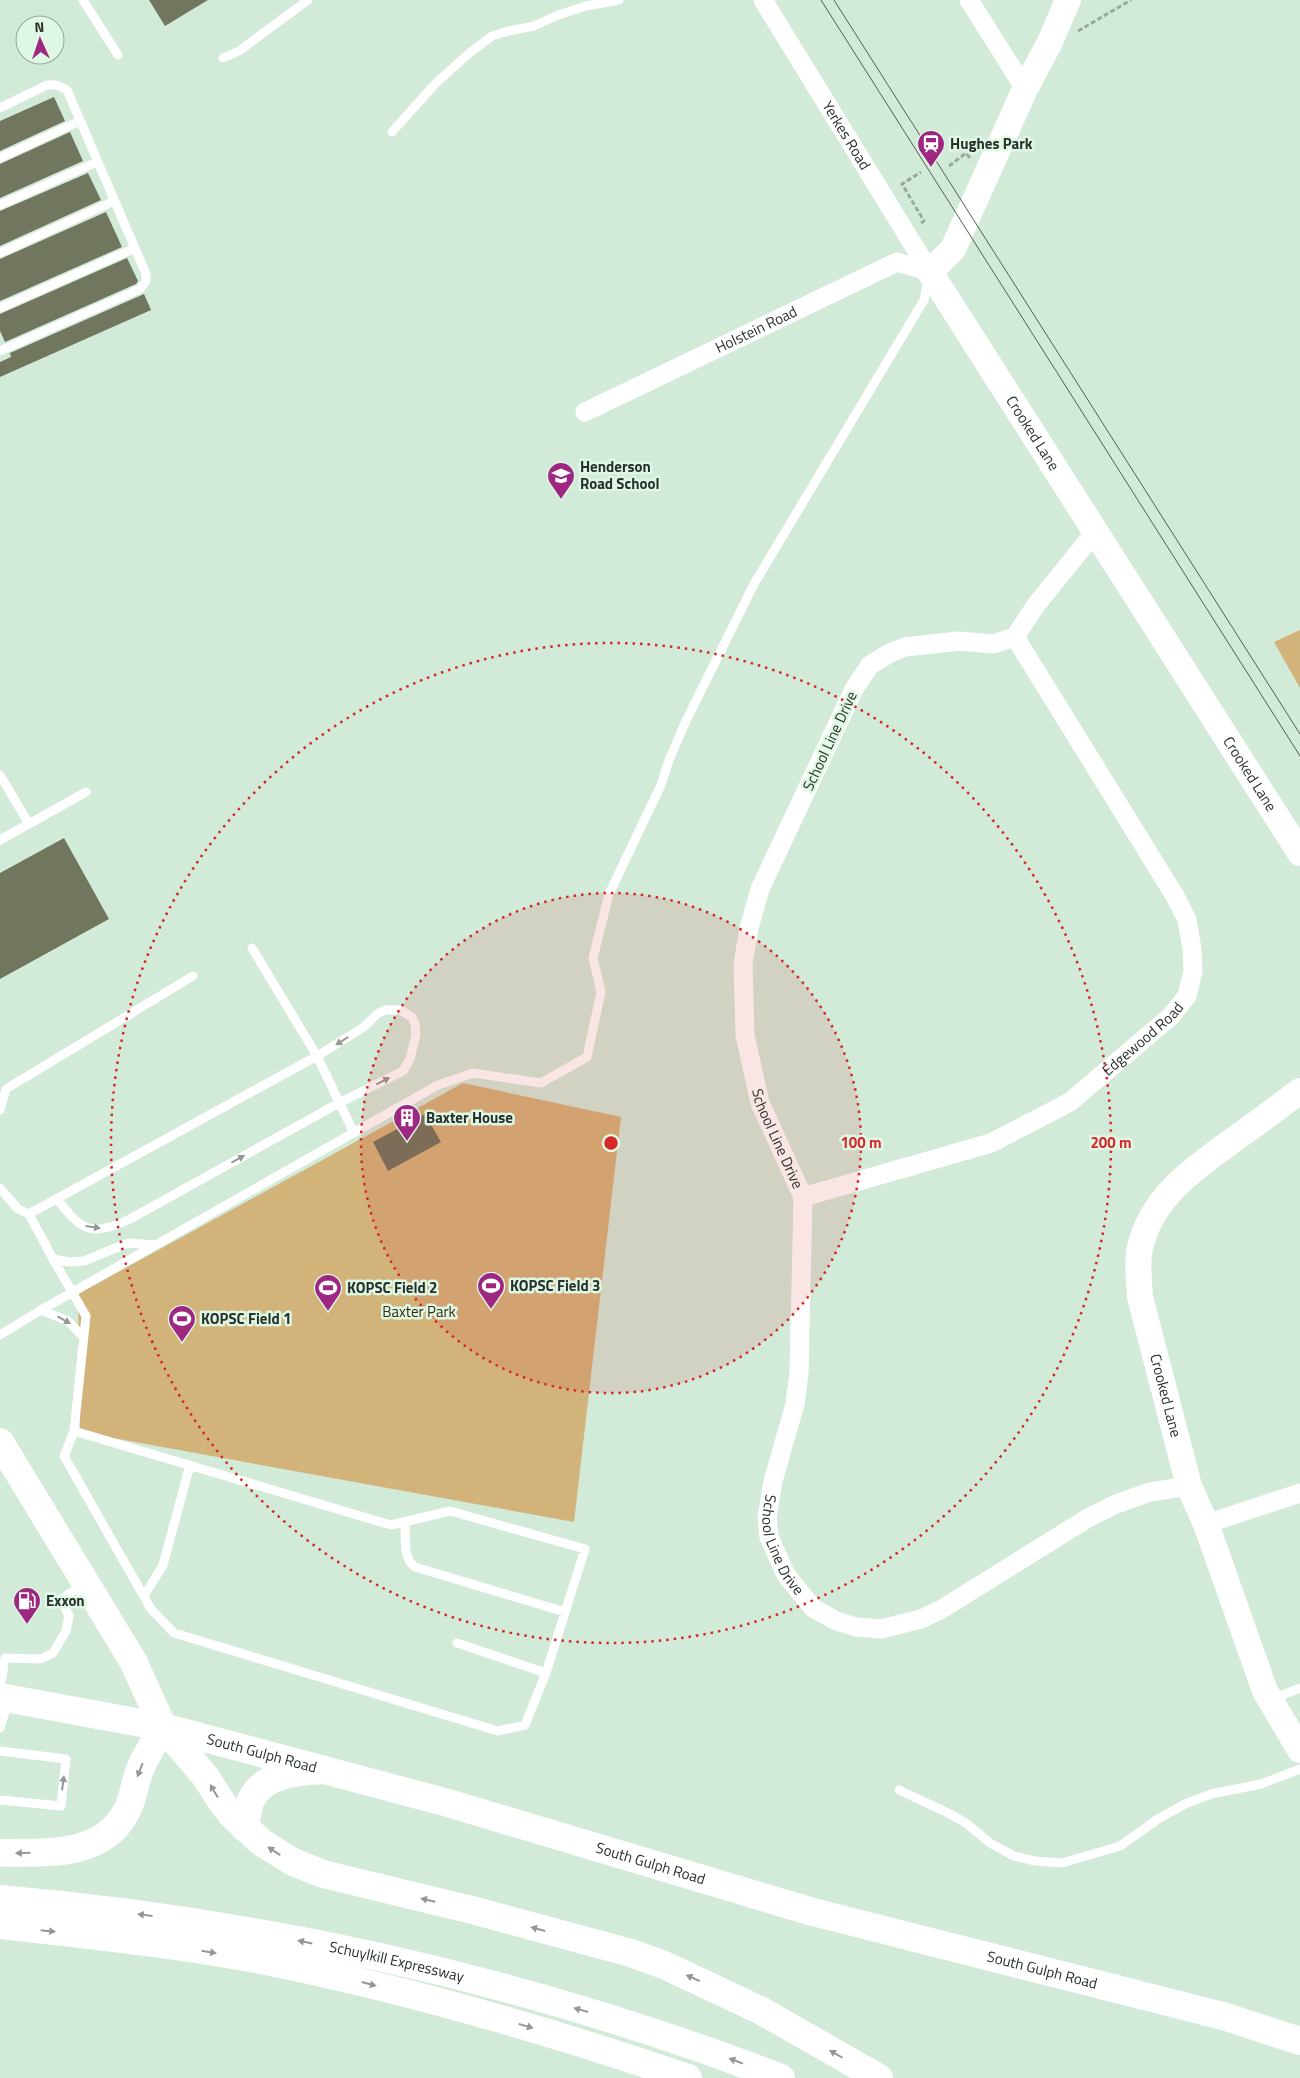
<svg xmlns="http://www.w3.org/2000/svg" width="1300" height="2078" viewBox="0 0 1300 2078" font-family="'Titillium Web',sans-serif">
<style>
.green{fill:#d2b47b}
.building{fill:#71765f}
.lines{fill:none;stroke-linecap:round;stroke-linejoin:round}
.path{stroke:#98ab9d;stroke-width:3;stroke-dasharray:5 2.5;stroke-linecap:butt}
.lane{stroke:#fff;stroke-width:9}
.street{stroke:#fff;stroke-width:19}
.secondary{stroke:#fff;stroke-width:26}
.primary{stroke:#fff;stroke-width:28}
.highway{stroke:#fff;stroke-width:28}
.tram{stroke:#535f56;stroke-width:1}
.oneway{fill:#949895}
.ring{fill:none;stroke:#d62828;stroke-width:2.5;stroke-dasharray:2.5 5}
.labels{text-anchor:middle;stroke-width:5;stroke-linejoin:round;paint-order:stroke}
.street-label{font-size:15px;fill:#28312b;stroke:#dff7e5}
.poi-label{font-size:15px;font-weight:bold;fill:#28312b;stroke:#dff7e5;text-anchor:start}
.park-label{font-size:15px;fill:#392b0f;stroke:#dff7e5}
.centre{fill:#d62828;stroke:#dff7e5;stroke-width:2.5}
.ring-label{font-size:15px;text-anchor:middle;font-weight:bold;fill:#d62828;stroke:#dff7e5;stroke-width:5;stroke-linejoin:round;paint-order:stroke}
</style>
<rect width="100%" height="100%" fill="#d2ead8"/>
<!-- green -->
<path class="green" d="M1300,630v58l-26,-46z
M463,1083l158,34 -47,405 -494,-90 -2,-138z"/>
<!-- building -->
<path class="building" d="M149,0h59l-43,26z
M54,97l11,24 -65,30v-30z
M70,132l13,29 -83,37v-34z
M88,173l13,27 -101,46v-35z
M106,212l16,35 -122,54v-42z
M127,258l11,23 -2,3 -131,58 -5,-11v-17z
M144,294l7,16 -151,67v-15l11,-5 -1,-4z
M64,838l45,81 -109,60v-106z
M425,1114l16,28 -53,29 -15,-29z"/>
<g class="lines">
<!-- path -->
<path class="path" d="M1078,31l53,-31
M949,166l17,-13 4,5
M921,223l3,-2 -22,-37 19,-12"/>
<!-- lane -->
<path class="lane" d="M83,0l35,55
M223,58l16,-7 69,-51
M0,108l47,-23h10l10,5 79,184v7l-6,8 -140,62
M392,132l43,-48 32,-29 25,-19 16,-5 26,-5 24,-11 28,-9 33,-6
M0,158l80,-37
M0,205l97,-43
M0,253l114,-52
M0,308l135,-60
M0,775l29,49
M0,840l86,-48
M252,948l65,108 37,77
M0,1110l6,-21 187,-113
M0,1188l18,21 11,5 288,-158 47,-29 13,-13 8,-4h15l12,7 3,7 1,11 -6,24 -7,12 -64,32 -209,116c-40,18 -48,12 -73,-20
M29,1214l24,45 16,3 15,-1 44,-18 28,2
M53,1259l33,57 -12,115 317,94 59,-14 135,38 -39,124 -21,52 -27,6 -324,-98 -23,-24 -87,-153 10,-25
M41,1310l27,11 14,15
M0,1335l41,-25 397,-225 35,-12 68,10 46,-26 14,-65 -8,-34 16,-64 52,-109 8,-25 17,-39 68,-137 170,-284 4,-21
M405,1522c1,14 -3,36 10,45l150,45
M144,1596l19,-31 27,-100
M457,1643l89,30
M0,1689l5,-31 36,1 12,-6 13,-22 3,-15 -8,-17 23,-15
M1273,1699l27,-11
M0,1728l8,-26
M0,1751l66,8 -5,47 -61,-6
M899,1790l47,22 20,11 24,20 24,13 21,5 27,2 58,-17 38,-27 27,-15 26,-10 50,-10 39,-15"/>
<!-- street -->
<g class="street">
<path id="s1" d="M763,0l167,272"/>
<path d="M969,0l56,89"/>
<path id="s2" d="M585,412l312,-150 33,10"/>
<path id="s3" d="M1095,532l-59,73 -21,32 -22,7 -34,-3 -54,6 -15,6 -20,12 -16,24 -94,200 -11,39 -6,36 2,71 15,68 43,94 -4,176 -4,31 -22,77 -6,37 2,19 17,38 27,33 23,13 20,6 25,2 40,-10 21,-10 146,-91 28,-14 34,-12 39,-6"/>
<path id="s4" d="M803,1197l188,-54 79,-41 101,-86 16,-20 6,-25 -1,-22 -5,-29 -12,-24 -160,-259"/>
<path d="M1206,1524l94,-31"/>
</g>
<!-- secondary -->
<g class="secondary">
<path id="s5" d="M1068,0l-18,42 -25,47 -72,160 -23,23 370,581"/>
<path id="s6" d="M1300,1091c-24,18 -47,35 -71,52 -36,27 -73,51 -87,97 -6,18 -3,38 -2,57l49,189 17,38 59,167 35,59"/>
</g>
<!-- primary -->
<g class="primary">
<path d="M0,1442l133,219 30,66"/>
<path id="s7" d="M0,1697l163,30 285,76 365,109 410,104 77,25"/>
</g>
<!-- highway -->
<g class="highway">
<path d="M245,1828c2,-10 2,-21 7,-30 13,-25 47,-26 71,-28"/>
<path d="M0,1853c44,-1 100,5 125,-39 9,-14 9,-32 16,-47 6,-14 15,-27 22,-40l42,49 16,25 10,13 30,28 32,20 30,12 153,37 155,42 33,12 96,45 119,68"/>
<path id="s8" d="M0,1899c267,23 531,83 781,179"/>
<path d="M0,1925c88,10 178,19 266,36 143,29 284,70 422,117"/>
</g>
<!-- tram -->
<path class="tram" d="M821,0l479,756
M834,0l466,734"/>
</g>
<!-- one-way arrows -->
<defs><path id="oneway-solid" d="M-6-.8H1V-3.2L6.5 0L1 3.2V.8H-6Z" transform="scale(1.25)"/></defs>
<g class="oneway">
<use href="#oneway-solid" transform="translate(342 1041) rotate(148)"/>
<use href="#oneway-solid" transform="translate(383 1081) rotate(-27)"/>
<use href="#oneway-solid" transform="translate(238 1159) rotate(-29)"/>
<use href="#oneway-solid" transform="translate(93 1227) rotate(8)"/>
<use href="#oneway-solid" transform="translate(64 1320) rotate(29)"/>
<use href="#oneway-solid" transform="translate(140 1770) rotate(111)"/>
<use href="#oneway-solid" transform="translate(63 1783) rotate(-83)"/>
<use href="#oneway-solid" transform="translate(214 1791) rotate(-121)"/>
<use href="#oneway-solid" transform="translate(274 1851) rotate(-147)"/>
<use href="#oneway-solid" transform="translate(23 1853) rotate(178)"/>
<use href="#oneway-solid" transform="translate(428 1900) rotate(-167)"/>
<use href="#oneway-solid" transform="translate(145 1915) rotate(-173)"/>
<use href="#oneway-solid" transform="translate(538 1929) rotate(-165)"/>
<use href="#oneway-solid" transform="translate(48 1931) rotate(6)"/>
<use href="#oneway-solid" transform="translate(305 1942) rotate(-168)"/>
<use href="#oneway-solid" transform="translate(209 1952) rotate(9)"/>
<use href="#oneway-solid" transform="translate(693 1978) rotate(-156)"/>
<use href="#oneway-solid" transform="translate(369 1984) rotate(15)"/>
<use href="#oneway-solid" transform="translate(581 2010) rotate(-164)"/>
<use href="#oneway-solid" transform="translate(526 2026) rotate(16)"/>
<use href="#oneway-solid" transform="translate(836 2054) rotate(-150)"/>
<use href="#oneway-solid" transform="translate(736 2061) rotate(-159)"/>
</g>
<!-- distance rings -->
<circle cx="611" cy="1143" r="250" fill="#d62828" fill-opacity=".12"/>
<g class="ring">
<circle cx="611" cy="1143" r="250"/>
<circle cx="611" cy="1143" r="500"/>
</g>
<!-- icons -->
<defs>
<symbol id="station-pin" viewBox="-11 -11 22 30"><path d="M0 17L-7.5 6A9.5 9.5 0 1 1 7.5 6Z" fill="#9e2781" stroke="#dff7e5"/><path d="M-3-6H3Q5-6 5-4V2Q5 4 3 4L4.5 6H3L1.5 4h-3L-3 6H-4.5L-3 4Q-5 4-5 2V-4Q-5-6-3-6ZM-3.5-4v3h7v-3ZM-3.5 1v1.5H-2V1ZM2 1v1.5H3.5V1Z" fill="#fff"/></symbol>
<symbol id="school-pin" viewBox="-11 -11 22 30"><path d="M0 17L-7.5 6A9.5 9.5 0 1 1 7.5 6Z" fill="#9e2781" stroke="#dff7e5"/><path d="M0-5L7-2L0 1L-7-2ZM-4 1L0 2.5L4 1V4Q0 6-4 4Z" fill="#fff"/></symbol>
<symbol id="building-pin" viewBox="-11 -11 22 30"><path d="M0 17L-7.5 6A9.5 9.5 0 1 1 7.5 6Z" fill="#9e2781" stroke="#dff7e5"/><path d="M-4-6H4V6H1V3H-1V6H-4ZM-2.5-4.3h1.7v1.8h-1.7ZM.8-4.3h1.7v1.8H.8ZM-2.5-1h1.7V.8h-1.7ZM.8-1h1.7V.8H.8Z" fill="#fff"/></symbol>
<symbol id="stadium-pin" viewBox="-11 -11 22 30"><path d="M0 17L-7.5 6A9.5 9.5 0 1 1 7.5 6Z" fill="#9e2781" stroke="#dff7e5"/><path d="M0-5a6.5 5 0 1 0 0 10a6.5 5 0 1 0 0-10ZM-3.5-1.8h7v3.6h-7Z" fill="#fff"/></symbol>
<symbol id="fuel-pin" viewBox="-11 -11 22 30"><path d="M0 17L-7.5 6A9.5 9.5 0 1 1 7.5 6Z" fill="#9e2781" stroke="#dff7e5"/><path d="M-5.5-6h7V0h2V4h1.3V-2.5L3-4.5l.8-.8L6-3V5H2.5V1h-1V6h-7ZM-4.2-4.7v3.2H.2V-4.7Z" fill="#fff"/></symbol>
</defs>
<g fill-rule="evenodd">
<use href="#station-pin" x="915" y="128" width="32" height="43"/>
<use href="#school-pin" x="545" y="460" width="32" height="43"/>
<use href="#building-pin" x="391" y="1102" width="32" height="43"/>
<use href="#stadium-pin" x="475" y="1270" width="32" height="43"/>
<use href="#stadium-pin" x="312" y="1272" width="32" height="43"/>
<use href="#stadium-pin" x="166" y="1303" width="32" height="43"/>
<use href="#fuel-pin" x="11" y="1585" width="32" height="43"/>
</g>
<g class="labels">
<!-- street labels -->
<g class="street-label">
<text dy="5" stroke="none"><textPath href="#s1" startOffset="159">Yerkes Road</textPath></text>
<text dy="5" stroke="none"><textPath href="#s2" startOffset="190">Holstein Road</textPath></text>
<text dy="5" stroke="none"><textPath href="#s5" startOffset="498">Crooked Lane</textPath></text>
<text transform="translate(830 741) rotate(-65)" y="5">School Line Drive</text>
<text dy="5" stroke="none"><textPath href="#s5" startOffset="902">Crooked Lane</textPath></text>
<text dy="5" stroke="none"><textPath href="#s4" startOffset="381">Edgewood Road</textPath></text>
<text dy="5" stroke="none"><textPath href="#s3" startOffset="790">School Line Drive</textPath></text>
<text dy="5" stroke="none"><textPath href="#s6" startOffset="380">Crooked Lane</textPath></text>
<text dy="5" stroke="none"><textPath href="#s3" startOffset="1209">School Line Drive</textPath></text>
<text dy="5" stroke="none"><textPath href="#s7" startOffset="268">South Gulph Road</textPath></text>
<text dy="5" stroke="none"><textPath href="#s7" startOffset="672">South Gulph Road</textPath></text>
<text dy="5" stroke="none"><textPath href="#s8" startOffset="402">Schuylkill Expressway</textPath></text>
<text dy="5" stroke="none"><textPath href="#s7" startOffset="1078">South Gulph Road</textPath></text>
</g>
<!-- poi labels -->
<g class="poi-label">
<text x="950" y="149">Hughes Park</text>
<text x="580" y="472">Henderson<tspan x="580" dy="17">Road School</tspan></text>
<text x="426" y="1123">Baxter House</text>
<text x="510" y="1291">KOPSC Field 3</text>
<text x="347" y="1293">KOPSC Field 2</text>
<text x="201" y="1324">KOPSC Field 1</text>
<text x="46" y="1606">Exxon</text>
</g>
<!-- park labels -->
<g class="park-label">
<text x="419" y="1317">Baxter Park</text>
</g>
</g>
<circle cx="611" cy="1143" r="8" class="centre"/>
<g class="ring-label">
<text x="861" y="1148">100 m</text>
<text x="1111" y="1148">200 m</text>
</g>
<!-- north arrow -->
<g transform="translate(40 40) rotate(357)"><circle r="24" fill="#dff7e5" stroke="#96a89b"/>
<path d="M0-4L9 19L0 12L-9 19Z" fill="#9e2781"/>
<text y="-8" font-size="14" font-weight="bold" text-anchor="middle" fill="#28312b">N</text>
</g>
</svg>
